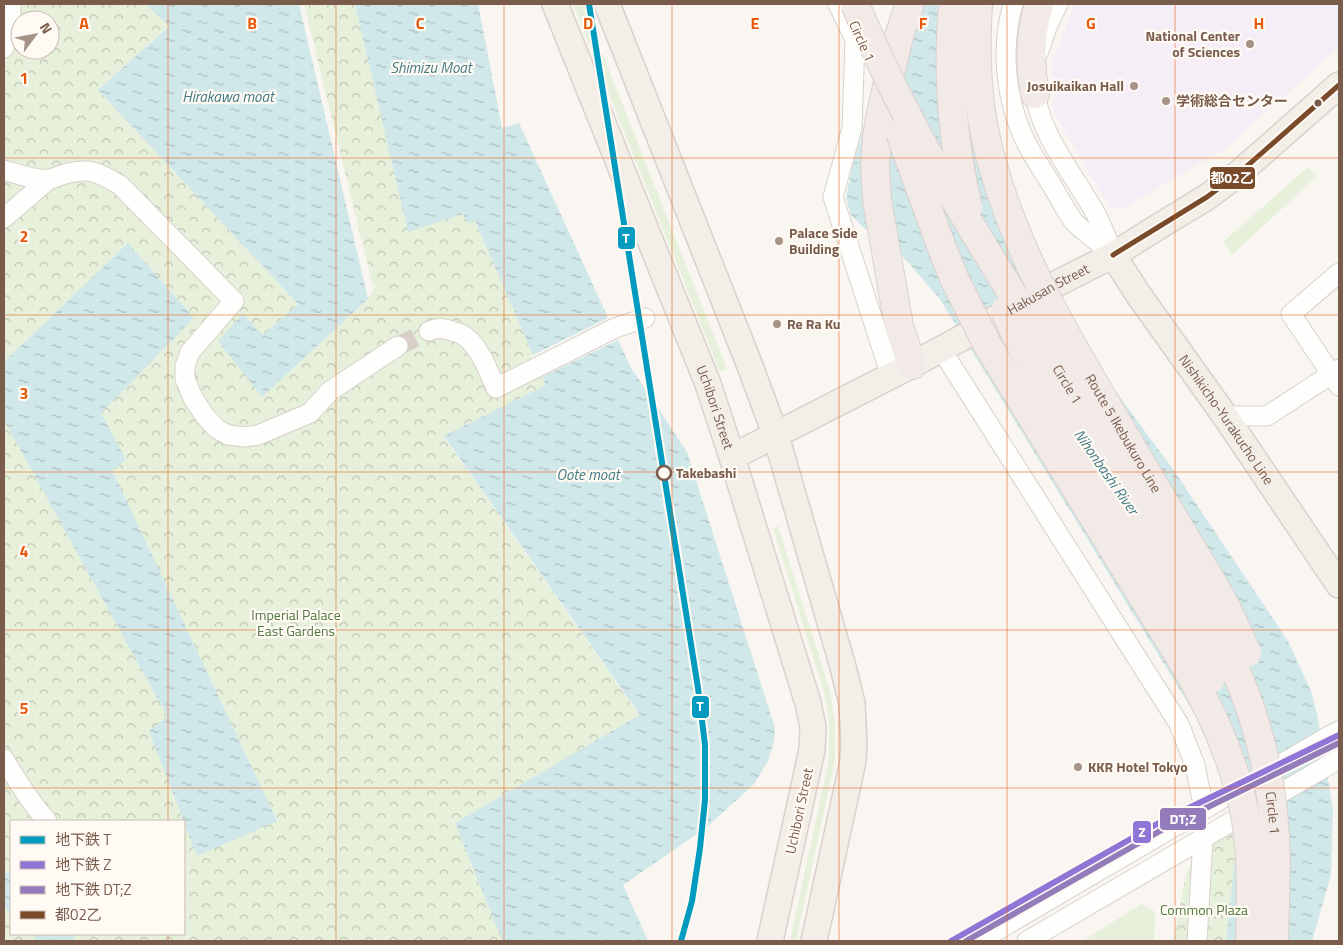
<svg xmlns="http://www.w3.org/2000/svg" width="1343" height="945" viewBox="0 0 1343 945" font-family="'Titillium Web','Noto Sans JP',sans-serif">
<style>
.education{fill:#f6eef6}
.green{fill:#e7f0db}
.forest{fill:url(#forest-crowns);fill-rule:evenodd}
.water{fill:url(#water-ripples)}
.pier{fill:#f9f5f0}
.lines{fill:none;stroke-linecap:round;stroke-linejoin:round}
.minor-tunnel{stroke:#d9cfc7;stroke-width:19;stroke-dasharray:19 9;stroke-linecap:butt}
.minor-casing{stroke:#d7d1cb;stroke-width:21}
.major-casing{stroke:#dad1cc;stroke-width:28}
.highway-casing{stroke:#dad1cc;stroke-width:30}
.minor{stroke:#fefefd;stroke-width:19}
.major{stroke:#f3eee8;stroke-width:25}
.highway{stroke:#f2eae7;stroke-width:28}
.highway-bridge-casing{stroke:#dad1cc;stroke-width:30;stroke-linecap:butt}
.highway-bridge{stroke:#f2eae7;stroke-width:28}
.bus-1-casing{stroke:#fffaf3;stroke-width:9}
.bus-1{stroke:#7a4b2a;stroke-width:5}
.metro-1-casing{stroke:#fffaf3;stroke-width:10}
.metro-2-casing{stroke:#fffaf3;stroke-width:10}
.metro-3-casing{stroke:#fffaf3;stroke-width:10}
.metro-1{stroke:#009bbf;stroke-width:6}
.metro-2{stroke:#8f76d6;stroke-width:6}
.metro-3{stroke:#937cb9;stroke-width:6}
.grid{fill:none;stroke:#e8590c;stroke-width:1;stroke-opacity:0.55}
.poi-dot{fill:#a69286;stroke:#fffaf3;stroke-width:2}
.bus-dot{fill:#7a5c4d;stroke:#fffaf3;stroke-width:2}
.stop-dot{fill:#fffaf3;stroke:#7a5c4d;stroke-width:2.5}
.labels{text-anchor:middle;stroke-width:4.5;stroke-linejoin:round;paint-order:stroke}
.poi-label{font-size:14px;font-weight:bold;fill:#7a5c4d;stroke:#fffaf3;text-anchor:start}
.street-label{font-size:14px;fill:#7a5c4d;stroke:#fffaf3}
.stop-label{font-size:14px;font-weight:bold;fill:#7a5c4d;stroke:#fffaf3;text-anchor:start}
.park-label{font-size:14px;fill:#537a41;stroke:#fffaf3}
.water-label{font-size:15px;font-style:italic;fill:#437c86;stroke:#fffaf3}
.grid-label{font-size:16px;text-anchor:middle;font-weight:bold;fill:#e8590c;stroke:#fffaf3;stroke-width:4.5;stroke-linejoin:round;paint-order:stroke}
.line-badge{stroke:#fffaf3;stroke-width:2}
.badge-label{font-size:14px;text-anchor:middle;font-weight:bold;fill:#fff}
</style>
<defs>
<pattern id="forest-crowns" width="20" height="18" patternUnits="userSpaceOnUse" patternTransform="scale(1.25)"><rect width="20" height="18" fill="#e7f0db"/><path d="M2 6a3 3 0 1 1 6 0M12 15a3 3 0 1 1 6 0" fill="none" stroke="#c0c6b4"/></pattern>
<pattern id="water-ripples" width="26" height="14" patternUnits="userSpaceOnUse" patternTransform="scale(1.25)"><rect width="26" height="14" fill="#d0e8ea"/><path d="M2 4q2-2 4 0t4 0M15 11q2-2 4 0t4 0" fill="none" stroke="#aebfc0"/></pattern>
</defs>
<rect width="100%" height="100%" fill="#f9f5f0"/>
<!-- education -->
<path class="education" d="M1075,4h264v43l-113,101 -102,60h-14l-57,-96 1,-22 -2,-27z"/>
<!-- green -->
<path class="green" d="M573,4h10l144,365 -7,3z
M1308,167l9,9 -85,79 -9,-13z
M778,526l52,165 5,32v38l-39,180h-6l39,-182v-35l-4,-29 -52,-167z
M1141,904l14,8 -1,29h-71z"/>
<!-- forest -->
<path class="forest" d="M4,4h142l23,21 -70,65 199,214 -35,32 -20,-22 19,82 106,-97 8,-14 -4,-2 -68,-279h53l53,227 53,-17 12,7 71,164 -102,52 196,279 -185,107 47,118h-498zM20,20h30v30h-30zM11,821h173v113h-173z
M1238,830l-12,111h-53l13,-66 16,-36z"/>
<!-- water -->
<path class="water" d="M146,4h153l69,295 -106,98 -44,-56 25,-27 20,21 35,-31 -200,-214 71,-64z
M355,4h123l24,124 17,-5 111,243 57,86 88,276 -1,13 -6,20 -14,23 -47,43 -84,58 25,56h-146l-47,-118 185,-108 -196,-279 102,-51 -71,-164 -8,2 -4,-9 -55,18z
M900,4h94l-10,38 23,157 96,175 74,101 111,166 23,50 6,23 16,95 -2,66 -19,66h-86l12,-111 -16,-54 -20,-50 -262,-427 -36,-41 -40,-30 -13,-13 -5,-17 6,-30z
M128,243l66,75 -93,95 25,47 -14,10 165,351 -80,35 -48,-125 18,-15 -163,-296v-58z
M4,873h7v44l-7,-12z
M34,934h41l-2,7h-38z"/>
<!-- pier -->
<path class="pier" d="M610,317l10,22 -80,39 -9,-22z"/>
<g class="lines">
<!-- minor-tunnel -->
<path class="minor-tunnel" d="M398,346l31,-15"/>
<defs>
<path id="minor" d="M838,4l17,36 -3,88 -19,69 58,179
M1013,4c-12,42 -8,90 9,130 8,18 19,34 29,50 7,11 16,30 24,39 12,11 26,21 38,32
M4,48l7,-35v-9
M1039,51l8,-24 11,-23
M1035,83c-1,44 37,89 58,126 8,13 13,28 19,42
M4,170c13,4 32,11 46,9 5,-1 10,-4 15,-5 26,-7 34,-1 55,11l114,116 -44,51 -5,14v13l8,19 12,18 12,13 11,6 16,2 14,-2 52,-22 20,-22 68,-45
M4,218l45,-39
M1339,273l-48,41 48,72
M429,331c7,-3 16,-3 23,0 3,1 8,2 11,4 17,11 25,36 33,53l119,-60 30,-10
M941,349l238,375 16,41 9,44
M1225,416h42l72,-47
M4,759c13,22 26,43 43,62
M979,941l350,-205 10,-5
M1027,941l312,-182
M1197,941l6,-103"/>
<g id="major">
<path id="s1" d="M555,4l153,380 24,73 76,246 5,24 -1,23 -42,191"/>
<path d="M607,4l143,362 26,70 67,231 9,36 2,40 -1,18 -39,180"/>
<path id="s2" d="M1113,255l25,39 87,122 114,169"/>
<path id="s3" d="M732,457l180,-92 48,-26 94,-54 59,-30 40,-25 54,-33 31,-23 101,-89"/>
</g>
<path id="highway" d="M910,4l-11,32 -17,72 -5,28 -2,30 2,34 22,126 13,39
M1035,94c-6,-31 -5,-60 4,-90
M1250,941l1,-45 -1,-38
M1274,941l2,-81"/>
</defs>
<!-- minor casing -->
<use href="#minor" class="minor-casing"/>
<!-- major casing -->
<use href="#major" class="major-casing"/>
<!-- highway casing -->
<use href="#highway" class="highway-casing"/>
<!-- minor -->
<use href="#minor" class="minor"/>
<!-- major -->
<use href="#major" class="major"/>
<!-- highway -->
<use href="#highway" class="highway"/>
<defs>
<g id="highway-bridge">
<path id="s4" d="M855,4c15,35 31,71 49,105 14,28 29,55 45,81 54,89 108,177 162,266 22,34 43,69 64,103 25,41 50,83 67,127 22,55 33,115 34,174"/>
<path d="M953,4c-6,68 -1,136 15,203"/>
<path id="s5" d="M978,4c-3,47 -2,93 9,139 23,98 74,185 125,271 32,54 64,109 97,163l18,32 20,44"/>
<path d="M900,133l42,115 13,32 32,64 199,323c28,48 50,98 60,153 2,13 3,25 4,38"/>
<path d="M1005,311l13,28 32,59 128,216 16,28 17,37"/>
</g>
</defs>
<!-- highway-bridge casing -->
<use href="#highway-bridge" class="highway-bridge-casing"/>
<!-- highway-bridge -->
<use href="#highway-bridge" class="highway-bridge"/>
<defs>
<path id="bus-1" d="M1113,255l94,-58 31,-23 101,-89"/>
</defs>
<!-- bus-1 casing -->
<use href="#bus-1" class="bus-1-casing"/>
<!-- bus-1 -->
<use href="#bus-1" class="bus-1"/>
<defs>
<path id="metro-1" d="M589,4l109,684 7,57v55l-5,48 -8,53 -11,40"/>
<path id="metro-2" d="M951,941l213,-121 175,-85"/>
<path id="metro-3" d="M966,941l201,-114 172,-84"/>
</defs>
<!-- metro-1 casing -->
<use href="#metro-1" class="metro-1-casing"/>
<!-- metro-2 casing -->
<use href="#metro-2" class="metro-2-casing"/>
<!-- metro-3 casing -->
<use href="#metro-3" class="metro-3-casing"/>
<!-- metro-1 -->
<use href="#metro-1" class="metro-1"/>
<!-- metro-2 -->
<use href="#metro-2" class="metro-2"/>
<!-- metro-3 -->
<use href="#metro-3" class="metro-3"/>
</g>
<!-- grid -->
<path class="grid" d="M168,4v817M336,4v937M504,4v937M672,4v937M839,4v937M1007,4v937M1175,4v937M4,158h1335M4,315h1335M4,472h1335M4,630h1335M4,788h1335M168,934v7"/>
<!-- markers -->
<g class="poi-dot">
<circle cx="1250" cy="44" r="5"/>
<circle cx="1134" cy="86" r="5"/>
<circle cx="1166" cy="101" r="5"/>
<circle cx="779" cy="241" r="5"/>
<circle cx="777" cy="324" r="5"/>
<circle cx="1078" cy="767" r="5"/>
</g>
<circle class="bus-dot" cx="1318" cy="103" r="4.5"/>
<circle class="stop-dot" cx="664" cy="473" r="7"/>
<g class="labels">
<!-- poi labels -->
<g class="poi-label">
<text x="1240" y="41" text-anchor="end">National Center<tspan x="1240" dy="16">of Sciences</tspan></text>
<text x="1124" y="91" text-anchor="end">Josuikaikan Hall</text>
<text x="1176" y="106">学術総合センター</text>
<text x="789" y="238">Palace Side<tspan x="789" dy="16">Building</tspan></text>
<text x="787" y="329">Re Ra Ku</text>
<text x="1088" y="772">KKR Hotel Tokyo</text>
</g>
<!-- street labels -->
<g class="street-label">
<text transform="translate(862 41) rotate(66)" y="5">Circle 1</text>
<text dy="5" stroke="none"><textPath href="#s3" startOffset="358">Hakusan Street</textPath></text>
<text dy="5" stroke="none"><textPath href="#s4" startOffset="436">Circle 1</textPath></text>
<text dy="5" stroke="none"><textPath href="#s1" startOffset="434">Uchibori Street</textPath></text>
<text dy="5" stroke="none"><textPath href="#s2" startOffset="200">Nishikicho-Yurakucho Line</textPath></text>
<text dy="5" stroke="none"><textPath href="#s5" startOffset="462">Route 5 Ikebukuro Line</textPath></text>
<text transform="translate(799 811) rotate(-78)" y="5">Uchibori Street</text>
<text dy="5" stroke="none"><textPath href="#s4" startOffset="916">Circle 1</textPath></text>
</g>
<!-- stop labels -->
<g class="stop-label">
<text x="676" y="478">Takebashi</text>
</g>
<!-- park labels -->
<g class="park-label">
<text x="296" y="620">Imperial Palace<tspan x="296" dy="16">East Gardens</tspan></text>
<text x="1204" y="915">Common Plaza</text>
</g>
<!-- water labels -->
<g class="water-label">
<text x="431" y="73">Shimizu Moat</text>
<text x="228" y="102">Hirakawa moat</text>
<text transform="translate(1106 472) rotate(55)" y="5">Nihonbashi River</text>
<text x="588" y="480">Oote moat</text>
</g>
</g>
<g class="grid-label">
<text x="84" y="29">A</text>
<text x="252" y="29">B</text>
<text x="420" y="29">C</text>
<text x="588" y="29">D</text>
<text x="755" y="29">E</text>
<text x="923" y="29">F</text>
<text x="1091" y="29">G</text>
<text x="1259" y="29">H</text>
<text x="24" y="84">1</text>
<text x="24" y="242">2</text>
<text x="24" y="399">3</text>
<text x="24" y="557">4</text>
<text x="24" y="714">5</text>
</g>
<g class="line-badge">
<rect x="1209" y="166" width="47" height="24" rx="5" fill="#7a4b2a"/>
<rect x="617" y="226" width="19" height="24" rx="5" fill="#009bbf"/>
<rect x="691" y="695" width="19" height="24" rx="5" fill="#009bbf"/>
<rect x="1159" y="807" width="48" height="24" rx="5" fill="#937cb9"/>
<rect x="1132" y="820" width="20" height="24" rx="5" fill="#8f76d6"/>
</g>
<g class="badge-label">
<text x="1232" y="183">都02乙</text>
<text x="626" y="243">T</text>
<text x="700" y="711">T</text>
<text x="1183" y="824">DT;Z</text>
<text x="1142" y="837">Z</text>
</g>
<!-- border -->
<rect width="1343" height="945" fill="none" stroke="#7a5c4d" stroke-width="10"/>
<!-- legend -->
<rect x="10" y="820" width="175" height="115" fill="#fffaf3" stroke="#cabbb1"/>
<rect x="20" y="836" width="25" height="8" fill="#009bbf" stroke="#cabbb1"/>
<text x="55" y="845" font-size="15" fill="#7a5c4d">地下鉄 T</text>
<rect x="20" y="861" width="25" height="8" fill="#8f76d6" stroke="#cabbb1"/>
<text x="55" y="870" font-size="15" fill="#7a5c4d">地下鉄 Z</text>
<rect x="20" y="886" width="25" height="8" fill="#937cb9" stroke="#cabbb1"/>
<text x="55" y="895" font-size="15" fill="#7a5c4d">地下鉄 DT;Z</text>
<rect x="20" y="911" width="25" height="8" fill="#7a4b2a" stroke="#cabbb1"/>
<text x="55" y="920" font-size="15" fill="#7a5c4d">都02乙</text>
<!-- north arrow -->
<g transform="translate(35 35) rotate(58)"><circle r="24" fill="#fffaf3" stroke="#cabbb1"/>
<path d="M0-4L9 19L0 12L-9 19Z" fill="#a69286"/>
<text y="-8" font-size="14" font-weight="bold" text-anchor="middle" fill="#7a5c4d">N</text>
</g>
</svg>
